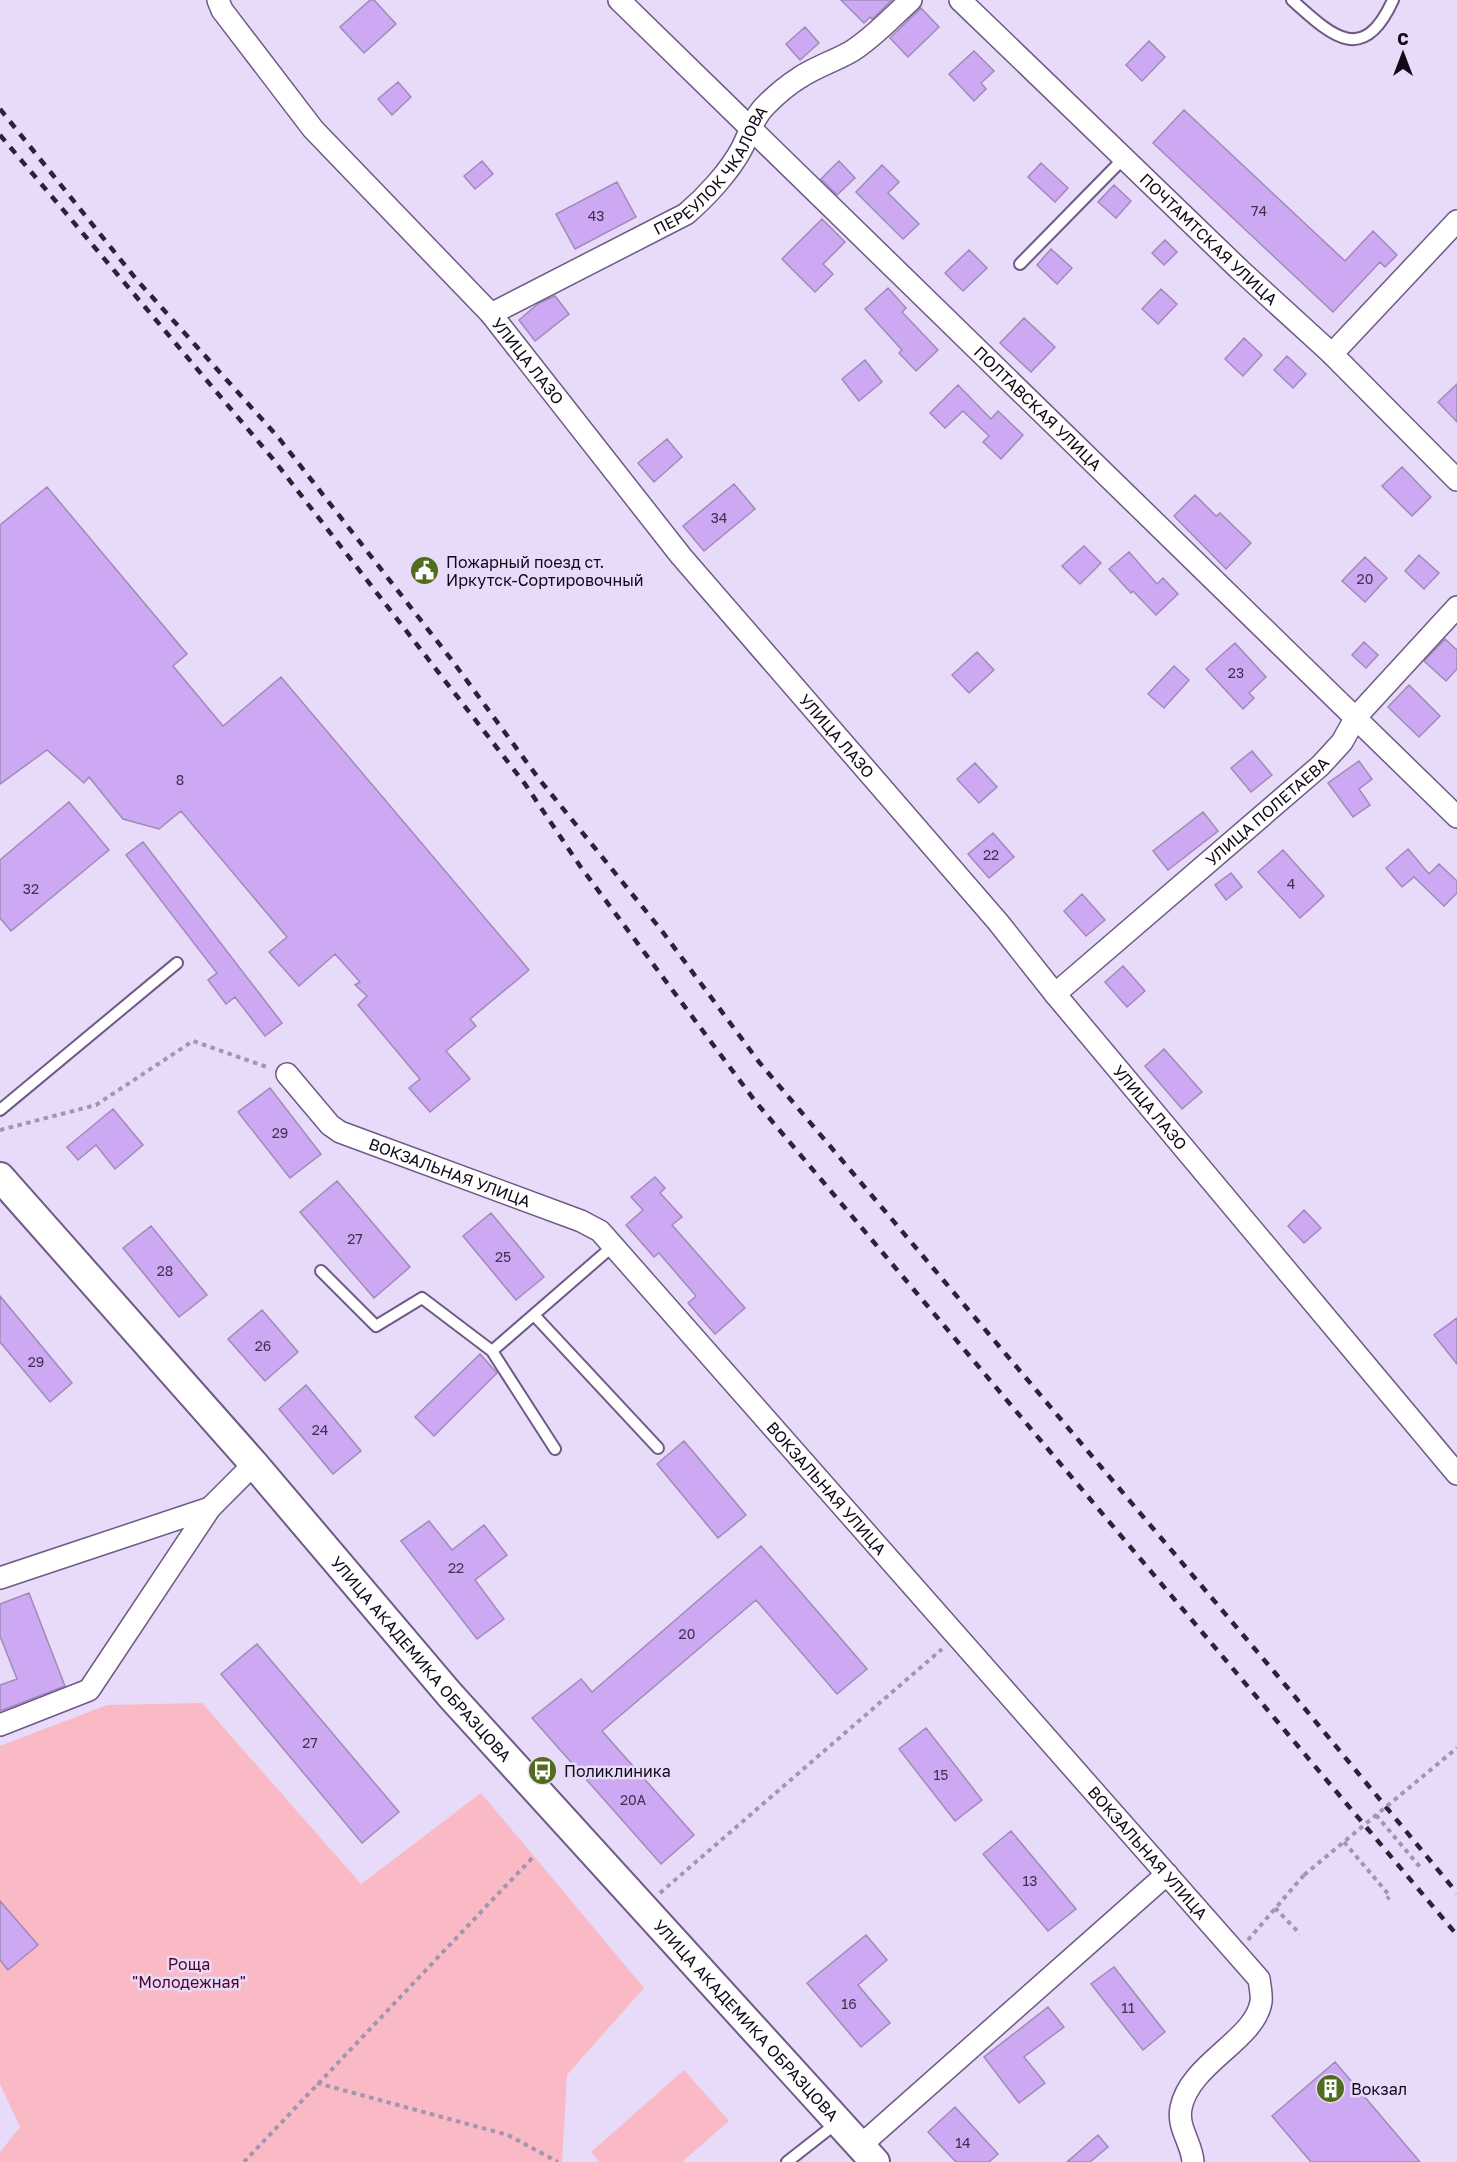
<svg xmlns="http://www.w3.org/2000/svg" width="1457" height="2162" viewBox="0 0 1457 2162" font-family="'Golos Text',sans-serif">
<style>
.green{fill:#f9bac6}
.building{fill:#cca9f2;stroke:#a08ab9;stroke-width:1.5}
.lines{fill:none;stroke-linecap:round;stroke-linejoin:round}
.lane-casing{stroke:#6f5986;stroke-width:14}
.street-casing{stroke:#6f5986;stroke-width:24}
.secondary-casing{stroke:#6f5986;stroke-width:32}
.path{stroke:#a195af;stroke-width:4;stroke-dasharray:4.5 4.5;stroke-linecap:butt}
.lane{stroke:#fff;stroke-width:10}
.street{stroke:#fff;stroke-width:21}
.secondary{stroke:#fff;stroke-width:28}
.rail{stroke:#2c2235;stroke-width:4.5;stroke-dasharray:8 8;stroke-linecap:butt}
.path-bridge{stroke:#a195af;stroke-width:4;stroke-dasharray:4.5 4.5;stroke-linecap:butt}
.labels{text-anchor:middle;stroke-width:5;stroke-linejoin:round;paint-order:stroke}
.number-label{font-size:14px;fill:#40304f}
.street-label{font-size:16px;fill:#110819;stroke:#e8daf9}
.poi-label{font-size:16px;fill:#110819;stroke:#e8daf9;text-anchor:start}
.park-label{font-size:16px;fill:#530322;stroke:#e8daf9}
</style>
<rect width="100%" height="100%" fill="#e8daf9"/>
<!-- green -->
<path class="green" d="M202,1703l159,181 120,-91 163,195 -77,87 -5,87h-562v-10l20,-25 -20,-43v-338l107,-41z
M684,2070l45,51 -47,41h-82l-9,-10z"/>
<!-- building -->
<path class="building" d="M370,0h4l22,24 -32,29 -24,-26z
M841,0h51l-20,19 -2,-2 -6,6z
M921,8l18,19 -31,30 -18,-19z
M805,27l14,16 -19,17 -14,-16z
M1149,41l16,16 -23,24 -16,-16z
M974,51l20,20 -13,12 5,6 -12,12 -25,-27z
M398,82l13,15 -19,18 -14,-16z
M1184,110l161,151 28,-30 24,24 -12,12 -5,-5 -47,50 -180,-169z
M482,161l11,13 -18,15 -11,-13z
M839,161l16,17 -18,17 -16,-16z
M1041,163l27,25 -13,14 -27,-25z
M882,165l17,17 -11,11 31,31 -16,15 -47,-47z
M617,182l19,35 -61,32 -19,-35z
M1114,185l17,16 -15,17 -18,-16z
M822,219l23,23 -22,22 10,10 -18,18 -33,-33z
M1165,240l12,12 -13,13 -12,-12z
M1051,249l21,19 -15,16 -20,-19z
M969,250l18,18 -24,23 -18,-18z
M888,288l18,20 -4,4 36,38 -22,21 -17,-18 3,-3 -37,-41z
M1161,289l16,15 -19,20 -16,-15z
M555,296l14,18 -34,27 -16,-21 20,-17z
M1024,318l31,29 -24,25 -31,-29z
M1244,338l18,17 -19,21 -18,-17z
M1287,356l19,18 -13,14 -19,-18z
M865,360l17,22 -23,19 -17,-22z
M1457,384v38l-19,-20z
M958,385l33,34 7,-8 25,24 -22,24 -18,-17 6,-6 -26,-25 -18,17 -15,-15z
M667,439l15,18 -28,25 -16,-19z
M1402,467l29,30 -19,19 -30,-30z
M734,484l21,25 -51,42 -21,-25z
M47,487l140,167 -14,12 50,60 58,-49 248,293 -59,49 6,7 -30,25 24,28 -40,33 -21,-24 11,-9 -62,-74 9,-9 -12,-11 5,-3 -25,-28 -36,32 -30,-34 18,-15 -106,-126 -22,18 -36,-10 -34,-42 -5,6 -37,-33 -47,34v-259z
M1195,495l21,21 4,-3 31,30 -25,26 -52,-53z
M1084,546l17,17 -21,21 -18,-18z
M1129,552l28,32 6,-6 15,16 -22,21 -23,-24 -2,2 -22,-24z
M1419,555l20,18 -15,16 -19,-18z
M1365,557l22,21 -22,24 -23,-21z
M1445,639l12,11v19l-11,12 -22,-20z
M1364,642l14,13 -12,13 -14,-13z
M1235,643l31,34 -17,16 5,5 -11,11 -37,-40z
M977,652l17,18 -25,23 -17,-18z
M1174,666l15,14 -25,28 -16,-14z
M1409,685l31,31 -21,21 -31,-30z
M1252,751l20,24 -21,17 -20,-24z
M1359,761l13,18 -13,10 11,16 -17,12 -25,-34z
M975,763l22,24 -18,16 -22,-24z
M69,802l40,48 -98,81 -11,-13v-58z
M1203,812l15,19 -50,39 -15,-19z
M993,833l21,24 -25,21 -21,-24z
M143,842l139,181 -17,13 -30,-39 -9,7 -18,-24 9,-7 -91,-118z
M1408,849l21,25 10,-10 18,17v12l-13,13 -30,-29 -12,10 -16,-19z
M1283,850l41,46 -24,22 -42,-46z
M1231,873l11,14 -16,13 -11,-15z
M1082,894l23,26 -19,16 -22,-25z
M1123,966l22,25 -18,16 -22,-25z
M1164,1049l38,43 -20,17 -37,-43z
M270,1088l51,66 -31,24 -52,-66z
M113,1109l30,36 -28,24 -19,-24 -18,15 -11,-13z
M655,1177l10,11 -5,5 22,24 -10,8 73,83 -30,26 -27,-31 8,-7 -37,-43 -5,4 -28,-32 17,-15 -12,-13z
M337,1181l73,86 -36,31 -74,-86z
M1304,1210l17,18 -17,15 -16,-17z
M491,1213l53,64 -28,23 -53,-64z
M151,1226l56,69 -28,22 -56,-69z
M0,1296l72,87 -22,19 -50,-60z
M262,1310l36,42 -33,29 -37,-42z
M1457,1318v46l-23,-29z
M480,1354l17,19 -63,63 -19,-19z
M306,1385l55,66 -28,23 -54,-65z
M684,1441l62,74 -28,23 -61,-74z
M429,1521l23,29 32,-25 23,30 -32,25 29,39 -27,20 -76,-98z
M761,1546l106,123 -30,25 -81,-94 -154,131 92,104 -33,29 -129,-146 49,-39 11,13z
M29,1593l36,93 -65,25v-26l17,-6 -17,-43v-32z
M257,1644l142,168 -37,31 -141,-169z
M926,1728l56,72 -27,21 -56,-72z
M1011,1831l65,78 -28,22 -65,-77z
M0,1901l38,44 -30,25 -8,-10z
M866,1935l21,25 -29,25 32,38 -29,24 -54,-64z
M1114,1967l51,65 -22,18 -52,-66z
M1048,2007l16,20 -40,30 21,26 -26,20 -35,-46z
M1335,2062l85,100h-109l-39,-46z
M955,2107l43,47 -9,8h-33l-28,-30z
M1098,2135l10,12 -18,15h-23z"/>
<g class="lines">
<defs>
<path id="lane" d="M1292,0c39,35 71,67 101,0
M1020,264l104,-106
M0,1110l177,-147
M321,1271l55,55 46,-28 70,53 63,98
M534,1315l124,133
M492,1351l121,-105
M787,2162l51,-40"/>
<g id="street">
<path id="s1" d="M218,0l4,10 91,119 178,185 190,242 317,366 57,72 402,480"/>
<path id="s2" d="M619,0l838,817"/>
<path id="s3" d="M960,0l280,270 92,84 125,126"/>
<path id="s4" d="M491,314l195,-100c20,-17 44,-43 56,-66 8,-16 12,-32 25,-44 9,-9 21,-19 32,-26 16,-11 36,-17 53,-27 22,-14 40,-34 59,-51"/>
<path d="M1332,354l125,-133"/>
<path id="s5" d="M1055,994l265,-228 22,-24 14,-25 101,-110"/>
<path id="s6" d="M287,1074l43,51 10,7 241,89 19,10 659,748c1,7 3,17 2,23 -6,38 -72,62 -80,106 -4,20 11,35 12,54"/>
<path d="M0,1578l210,-70"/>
<path d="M0,1725l89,-35 121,-182 44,-44"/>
<path d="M860,2146l307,-272"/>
</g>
<g id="secondary">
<path id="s7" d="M0,1177l254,287 196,231 425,467"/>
</g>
</defs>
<!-- lane casing -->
<use href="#lane" class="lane-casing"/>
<!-- street casing -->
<use href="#street" class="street-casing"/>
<!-- secondary casing -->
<use href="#secondary" class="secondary-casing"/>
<!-- path -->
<path class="path" d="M0,1130l96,-25 97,-64 77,27
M1376,1815l44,52 -2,2
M1344,1842l46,54 -3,3
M660,1893l282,-244
M1275,1908l25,26
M1248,1940l56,-65
M317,2083l191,52 50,27
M244,2162l290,-306"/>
<!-- lane -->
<use href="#lane" class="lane"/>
<!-- street -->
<use href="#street" class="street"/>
<!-- secondary -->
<use href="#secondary" class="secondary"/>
<!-- rail -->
<path class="rail" d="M0,109l136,170 142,158 173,222 88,120 123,152 97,131 528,625 170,206
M0,135l273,324 252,325 55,82 175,235 702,834"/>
<!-- path-bridge -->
<path class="path-bridge" d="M1304,1875l153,-127"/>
</g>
<!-- icons -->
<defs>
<symbol id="civic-disc" viewBox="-11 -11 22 22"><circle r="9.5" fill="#526c1e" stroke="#e8daf9"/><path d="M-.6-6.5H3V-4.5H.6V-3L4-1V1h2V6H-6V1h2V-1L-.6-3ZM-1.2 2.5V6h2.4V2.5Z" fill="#fff"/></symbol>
<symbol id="bus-disc" viewBox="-11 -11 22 22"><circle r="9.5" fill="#526c1e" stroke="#e8daf9"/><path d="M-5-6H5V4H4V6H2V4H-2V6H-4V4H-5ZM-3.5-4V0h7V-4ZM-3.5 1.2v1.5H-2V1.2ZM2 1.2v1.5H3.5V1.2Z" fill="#fff"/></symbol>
<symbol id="building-disc" viewBox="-11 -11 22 22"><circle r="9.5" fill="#526c1e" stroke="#e8daf9"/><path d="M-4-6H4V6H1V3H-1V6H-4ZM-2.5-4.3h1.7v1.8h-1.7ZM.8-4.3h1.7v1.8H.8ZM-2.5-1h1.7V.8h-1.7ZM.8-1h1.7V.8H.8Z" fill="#fff"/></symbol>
</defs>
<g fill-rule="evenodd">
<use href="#civic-disc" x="408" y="554" width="33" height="33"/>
<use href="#bus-disc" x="526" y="1754" width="33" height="33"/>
<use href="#building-disc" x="1314" y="2072" width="33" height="33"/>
</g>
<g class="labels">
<!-- number labels -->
<g class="number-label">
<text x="1259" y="216">74</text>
<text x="596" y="221">43</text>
<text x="719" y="523">34</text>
<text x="1365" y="584">20</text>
<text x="1236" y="678">23</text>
<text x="180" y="785">8</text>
<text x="991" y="860">22</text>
<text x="1291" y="889">4</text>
<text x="31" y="894">32</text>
<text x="280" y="1138">29</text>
<text x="355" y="1244">27</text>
<text x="503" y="1262">25</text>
<text x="165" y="1276">28</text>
<text x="263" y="1351">26</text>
<text x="36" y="1367">29</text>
<text x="320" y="1435">24</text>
<text x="456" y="1573">22</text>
<text x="687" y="1639">20</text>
<text x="310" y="1748">27</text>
<text x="941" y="1780">15</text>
<text x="633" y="1805">20А</text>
<text x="1030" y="1886">13</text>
<text x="849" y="2009">16</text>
<text x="1128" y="2013">11</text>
<text x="963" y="2148">14</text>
</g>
<!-- street labels -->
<g class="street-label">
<text dy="6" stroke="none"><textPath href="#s4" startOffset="268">ПЕРЕУЛОК ЧКАЛОВА</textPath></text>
<text dy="6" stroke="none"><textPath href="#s3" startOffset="345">ПОЧТАМТСКАЯ УЛИЦА</textPath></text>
<text dy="6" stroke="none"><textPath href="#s1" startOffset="477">УЛИЦА ЛАЗО</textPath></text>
<text dy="6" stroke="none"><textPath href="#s2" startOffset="585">ПОЛТАВСКАЯ УЛИЦА</textPath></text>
<text dy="6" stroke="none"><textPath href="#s1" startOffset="963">УЛИЦА ЛАЗО</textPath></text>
<text dy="6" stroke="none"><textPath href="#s5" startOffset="280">УЛИЦА ПОЛЕТАЕВА</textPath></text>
<text dy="6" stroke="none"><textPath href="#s1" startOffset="1449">УЛИЦА ЛАЗО</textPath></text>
<text dy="6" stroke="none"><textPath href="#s6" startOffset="196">ВОКЗАЛЬНАЯ УЛИЦА</textPath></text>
<text dy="6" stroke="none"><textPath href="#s6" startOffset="700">ВОКЗАЛЬНАЯ УЛИЦА</textPath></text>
<text dy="6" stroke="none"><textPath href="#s7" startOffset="640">УЛИЦА АКАДЕМИКА ОБРАЗЦОВА</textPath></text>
<text dy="6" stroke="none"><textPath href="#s6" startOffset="1186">ВОКЗАЛЬНАЯ УЛИЦА</textPath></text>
<text dy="6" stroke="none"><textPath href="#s7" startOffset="1126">УЛИЦА АКАДЕМИКА ОБРАЗЦОВА</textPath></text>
</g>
<!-- poi labels -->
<g class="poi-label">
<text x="446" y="568">Пожарный поезд ст.<tspan x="446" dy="18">Иркутск-Сортировочный</tspan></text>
<text x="564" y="1777">Поликлиника</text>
<text x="1351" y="2095">Вокзал</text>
</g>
<!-- park labels -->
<g class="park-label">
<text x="189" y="1970">Роща<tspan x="189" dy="18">"Молодежная"</tspan></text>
</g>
</g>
<!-- north arrow -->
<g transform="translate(1403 54)" stroke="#e8daf9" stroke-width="4.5" paint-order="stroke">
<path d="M0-4.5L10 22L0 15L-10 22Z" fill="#110819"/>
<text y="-9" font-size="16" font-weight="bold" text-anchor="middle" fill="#110819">С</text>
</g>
</svg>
